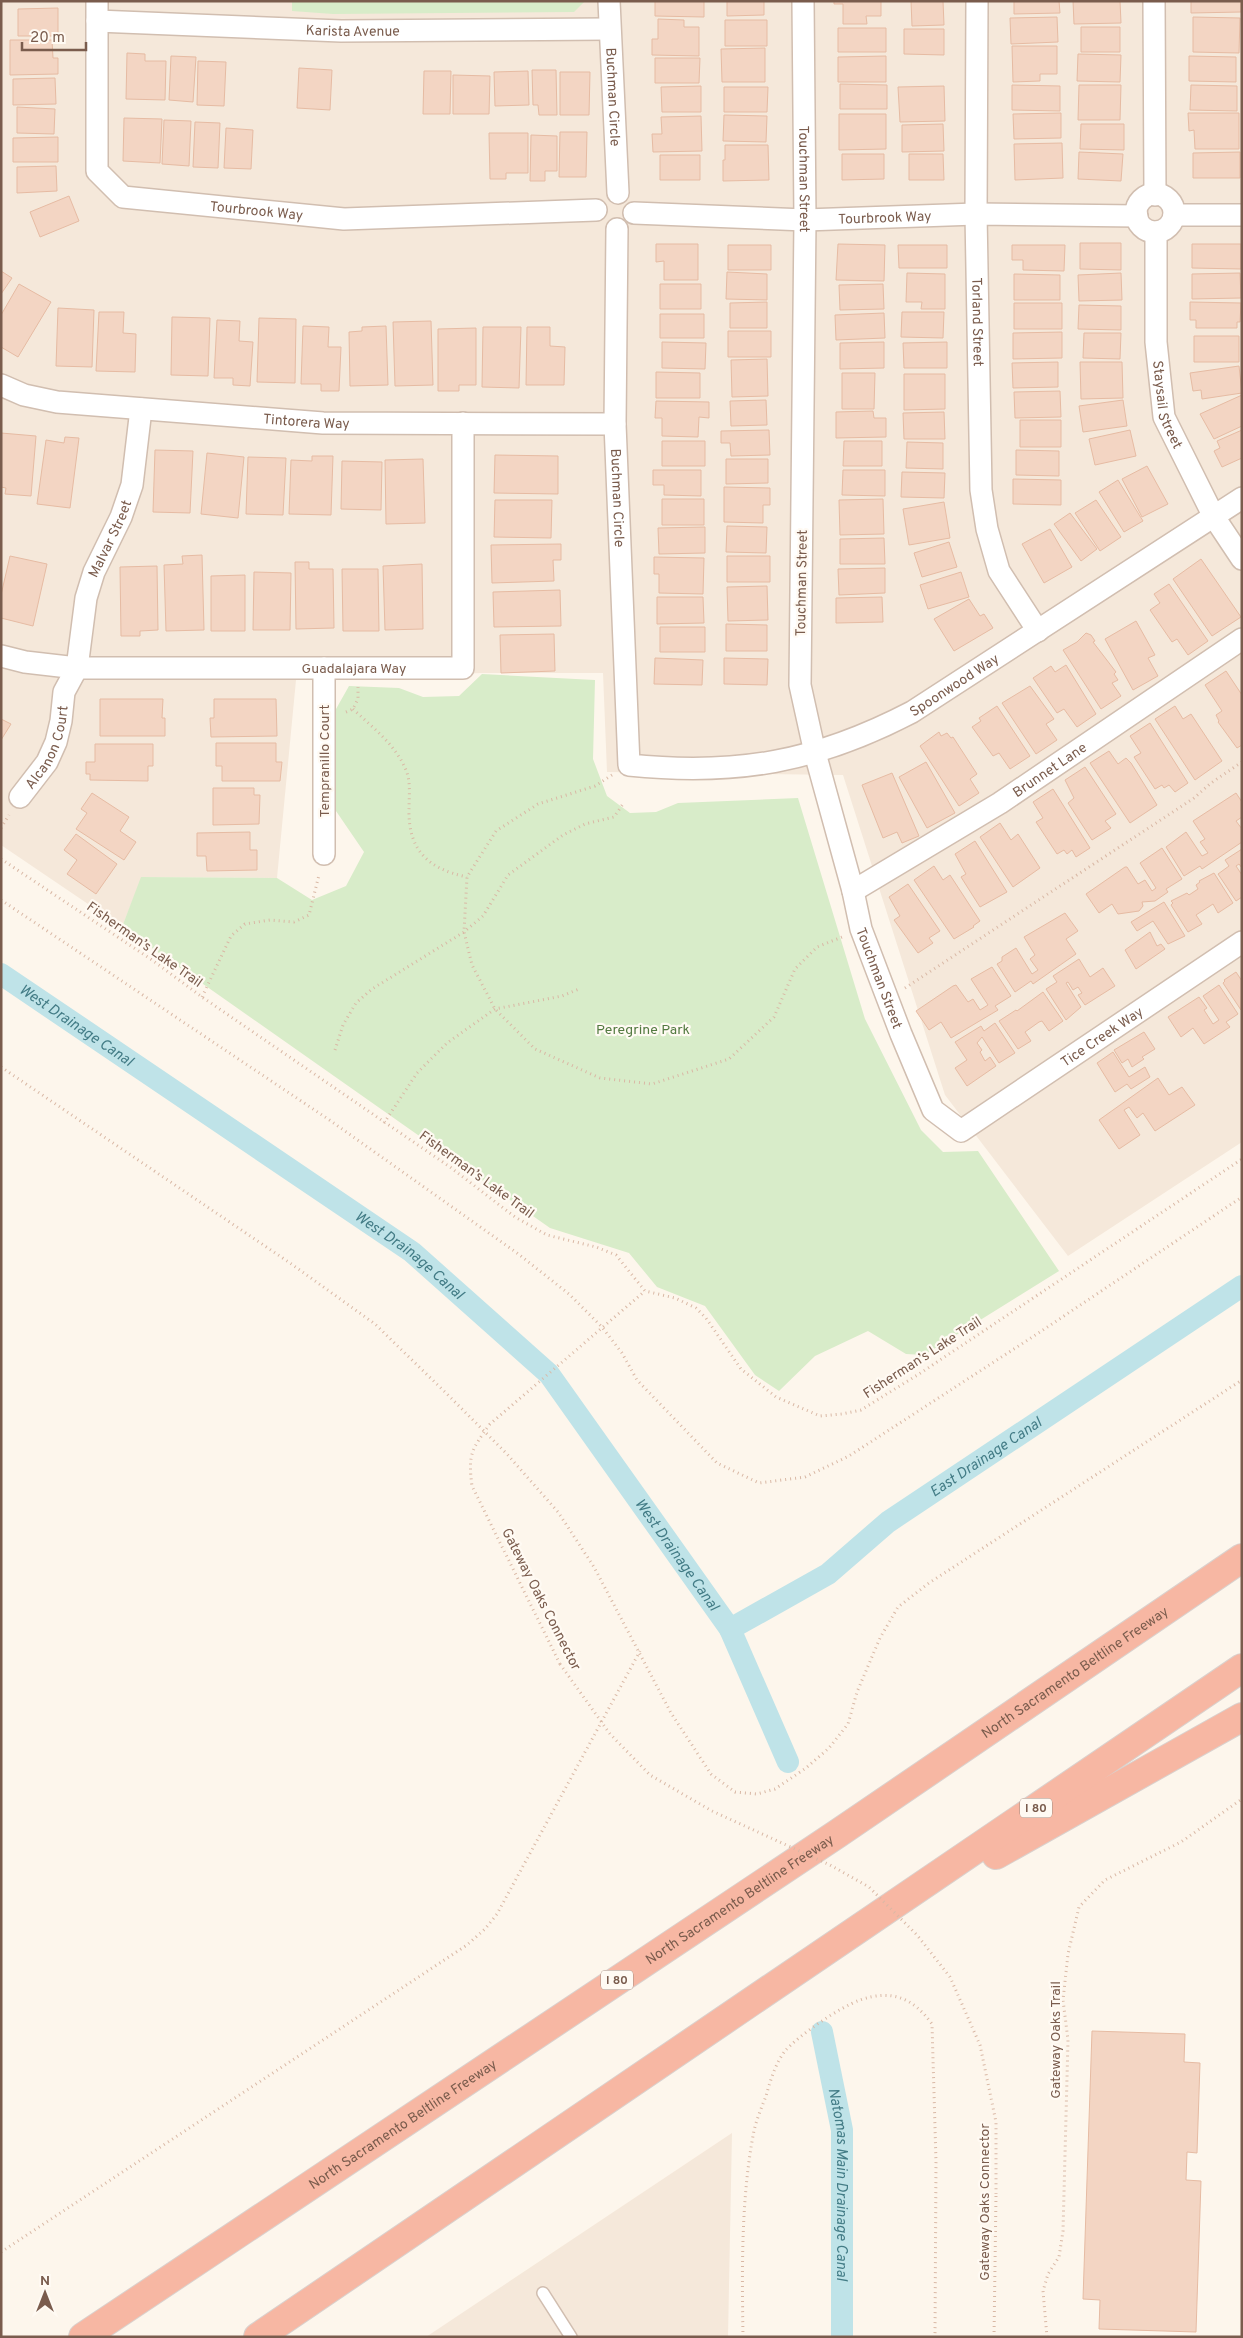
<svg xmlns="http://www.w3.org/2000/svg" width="1243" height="2338" viewBox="0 0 1243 2338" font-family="Overpass,sans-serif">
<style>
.residential{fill:#f5e8da}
.green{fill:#d8ecc9}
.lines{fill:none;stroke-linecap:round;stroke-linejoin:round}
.canal{stroke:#bfe3e8;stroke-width:22}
.building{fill:#f3d5c3;stroke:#e6bba3}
.lane-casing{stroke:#d1beb0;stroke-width:14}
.street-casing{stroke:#d1beb0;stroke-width:24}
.highway-casing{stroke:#dad1cd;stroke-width:30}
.path{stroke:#d9b8a5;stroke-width:3;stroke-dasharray:1 4;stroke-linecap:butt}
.lane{stroke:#fff;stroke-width:11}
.street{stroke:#fff;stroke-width:21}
.highway{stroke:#f7b7a3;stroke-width:28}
.path-bridge{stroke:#d9b8a5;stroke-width:3;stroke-dasharray:1 4;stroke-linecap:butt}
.labels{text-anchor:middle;stroke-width:4.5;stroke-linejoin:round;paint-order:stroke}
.shield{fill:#fffaf3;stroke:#a28b7f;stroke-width:1}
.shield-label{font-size:12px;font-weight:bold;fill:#7a5c4d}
.street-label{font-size:14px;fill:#7a5c4d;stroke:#fffaf3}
.park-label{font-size:14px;fill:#537a41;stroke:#fffaf3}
.water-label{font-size:15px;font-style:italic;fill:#437c86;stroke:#fffaf3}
</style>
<rect width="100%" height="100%" fill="#fdf6ec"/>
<!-- residential -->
<path class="residential" d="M1,1h1241v1141l-174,114 -123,-161 -102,-320 -236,-3 -4,-99h-122l-185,7 -19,198 -135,-1 -20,50 -121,-82z
M732,2133l-4,204h-302z"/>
<!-- green -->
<path class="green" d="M292,1h293l-11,11 -241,2 -41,-3z
M482,674l113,6 -2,79 14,37 23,17 26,-1 22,-9 120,-5 67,221 56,111 22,22 35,-1 81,120 -135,84 -18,-1 -38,-23 -53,25 -36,35 -24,-16 -50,-69 -48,-19 -28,-34 -79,-25 -428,-301 19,-50 136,1 35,22 34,-14 18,-34 -28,-41v-102l13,-23 50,2 24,9 36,-1z"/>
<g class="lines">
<!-- canal -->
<g class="canal">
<path id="s1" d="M1,974l411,278 137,122 181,255 58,133"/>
<path id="s2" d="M730,1629l98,-55 60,-52 354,-236"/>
<path id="s3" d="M822,2032l20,98v207"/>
</g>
</g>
<!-- building -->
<path class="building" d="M655,1h49v16l-49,-1z
M727,1h37v14l-37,1z
M834,1h47v15h-15l1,8h-24v-20h-9z
M911,1h32l1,24 -32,1z
M1014,1h45l1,12 -46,1z
M1073,1h47l1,22 -47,1z
M1191,1h50v11l-50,1z
M58,8v28h-40v-27z
M1057,17l1,25 -47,2 -1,-26z
M1193,17l47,1 -1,35 -46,-1z
M658,19l26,1v7h15v29l-47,-1v-16h6z
M725,20h42v26h-42z
M1081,27h39v25h-39z
M838,28h48v24h-48z
M904,29h40v26l-40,-1z
M10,40h42l1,18h5v16l-48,1z
M1012,46h45v28h-17v7l-27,1z
M765,48v34h-43l-1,-33z
M127,53l18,1v7h21l-1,39 -39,-1z
M1078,54l43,1 -1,27 -43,-1z
M171,56l25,1 -3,45 -24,-2z
M886,56v26h-48v-25z
M1189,56l47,1v25l-47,-1z
M655,58h45l-1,25h-44z
M198,61l28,1 -2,44 -27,-1z
M299,68l33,2 -2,40 -33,-2z
M532,70h24l1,45h-18l-1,-10h-5z
M424,71h27l-1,43h-27z
M528,71l1,34 -34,1 -1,-34z
M560,72h30l-1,43h-29z
M453,75l37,1 -1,38h-36z
M55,78l1,26 -43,1v-26z
M840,84l47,1v24h-47z
M1012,85l48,1v25l-48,-1z
M1079,85h42l-1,35h-42z
M1191,85l46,1v25l-47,-1z
M701,86v26h-39l-1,-25z
M944,86l1,35 -45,1 -2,-35z
M724,87h44l-1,25h-43z
M17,107l38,2 -1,25 -37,-1z
M1061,113v25l-47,1 -1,-25z
M1188,113h51v36h-44l-1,-19 -5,1z
M839,114h47v35l-47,1z
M724,115l43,1 -1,26 -43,-1z
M701,116l1,35 -49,1 -1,-18h10l-1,-17z
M124,118l38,1 -2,44 -37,-2z
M164,120l27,1 -2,45 -27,-2z
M195,122l25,1 -2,45 -25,-1z
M943,124l1,27 -42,1v-27z
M1081,124h43v26l-44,-1z
M226,128l27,2 -2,39 -27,-1z
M560,132h27l-1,45h-27z
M489,133h39v40h-22v6h-16z
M531,135l26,1v35h-12v10h-15z
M58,137v25h-45v-24z
M1062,143l1,35 -48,2 -1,-36z
M725,145h43l1,35 -46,1v-21h2z
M1079,152l44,2 -2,27 -43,-2z
M1240,152v26h-47v-25z
M842,154h42v25l-42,1z
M909,154h34l1,26h-35z
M660,155h40v25h-40z
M56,166l1,25 -40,2v-26z
M69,196l10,25 -39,16 -10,-25z
M1080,243h41v27l-41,-1z
M656,244h42v36h-34v-19l-8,1z
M838,244l47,1 -1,36 -48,-1z
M1192,244h49v25l-49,-1z
M728,245h43v25h-43z
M898,245h49v23h-48z
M1012,245h53l-1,26 -41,-1v-10h-11z
M1,271l11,7 -11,16z
M727,272l40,2v26l-41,-1z
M907,273l38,1v35h-24l1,-7h-16z
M1121,273l1,27 -43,1 -1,-26z
M1240,273l1,25 -49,1v-25z
M1014,274l46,1v25h-46z
M19,284l32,18 -33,55 -17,-10v-32z
M660,284h41v25h-41z
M883,284l1,25 -44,1 -1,-25z
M767,302v26h-37v-25z
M1190,302l51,1 -1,19h-3v6h-41v-8h-6z
M1014,303h48v26h-48z
M1079,305l42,1v24l-43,-1z
M58,308l36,2 -2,57 -36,-1z
M99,312h25l-1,21 13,1 -1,38 -39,-1z
M902,312h42l-1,26 -42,-1z
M884,313l1,25 -49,2 -1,-25z
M660,314h44v24h-44z
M172,317l38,1 -2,58 -37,-1z
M259,318l37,1 -1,64 -38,-1z
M217,320l23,1 -1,20 14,1 -3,44 -17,-1v-7h-19z
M431,321l2,64 -38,1 -2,-64z
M303,326l26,1 -1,20h13l-2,44h-18v-7h-20z
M386,326l2,59 -38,1 -1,-54 13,-1v-4z
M483,327h38l-2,61 -37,-1z
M527,327h23v19l15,1 -1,38h-38z
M476,328v57h-17v6h-21v-62z
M728,331h43v26h-43z
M1062,332v26l-49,1v-26z
M1084,333h37l-1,26 -37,-1z
M1194,336h45v26h-45z
M662,342l44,1 -1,26 -43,-1z
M884,342v26l-44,1v-26z
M947,342v26h-43l-1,-25z
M767,359l1,37 -36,1 -1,-37z
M1058,362v25l-45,1 -1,-25z
M1080,362h42l1,36 -42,1z
M1239,366l3,27 -40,6 -1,-9 -8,1 -3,-18z
M656,372l44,1v25h-44z
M842,373h33l-1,36h-32z
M904,374h41v35l-41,1z
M1060,391l1,26 -46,1 -1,-26z
M1242,395v31l-28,13 -14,-25z
M766,400l1,25 -36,1 -1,-25z
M1123,400l4,26 -44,6 -4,-26z
M656,401l53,1v16l-10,-1 -1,20 -36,-1v-18h-7z
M873,411l1,7h12v19l-50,1v-26z
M944,412l1,27h-41l-1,-26z
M1020,420h41v27h-41z
M769,430l1,25 -39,1 -1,-13h-9v-12z
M1130,430l6,26 -41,9 -6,-26z
M1242,430v28l-20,9 -8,-16 6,-3 -3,-7z
M1,433l35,3 -5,60 -26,-2 1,-6 -5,-1z
M65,437l14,1 -9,70 -33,-4 9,-64 18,3z
M662,441h43v25h-43z
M844,441h38v25h-39z
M907,442l36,1v26l-37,-1z
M155,450l38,1 -3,62 -37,-1z
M1016,450l43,1v25l-43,-1z
M207,453l37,4 -6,61 -37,-4z
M495,455l63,1v38l-64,-1z
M312,456h21l-2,59 -42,-1 2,-54 21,1z
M248,457l38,1 -3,57 -37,-1z
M423,459l2,64 -39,1 -1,-64z
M726,459h42v24l-42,1z
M342,461l40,1 -1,48 -40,-1z
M1147,466l21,38 -26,13 -20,-38z
M653,470h48v26l-37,-1v-10h-11z
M843,470h42v26l-43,-1z
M902,472l43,1 -1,25 -43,-1z
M1013,479l48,1v25l-48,-1z
M1118,480l25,41 -19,11 -25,-40z
M724,487l46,1v17h-7v18l-39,-1z
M662,499h42v26h-42z
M883,499l1,35 -44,1 -1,-35z
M495,500h57l-1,38 -57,-1z
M1096,500l25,37 -21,14 -25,-38z
M944,502l6,36 -41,7 -6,-36z
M1070,513l27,36 -16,12 -27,-37z
M727,526l40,1 -1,26 -40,-1z
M705,527v26l-46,1 -1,-26z
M1050,529l22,38 -28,16 -22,-39z
M884,538l1,26h-45v-25z
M949,542l8,25 -35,10 -8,-24z
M561,544v16h-8l1,21 -62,2 -1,-38z
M202,555l2,75 -38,1 -2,-66 19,-1 -1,-8z
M10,556l37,8 -14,62 -32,-8v-23z
M727,556h43v26h-43z
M654,557l50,1 -1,36 -44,-1v-19h-5z
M1201,559l40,58 -29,19 -39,-57z
M295,562h14v7h24l1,59 -38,1z
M422,564l1,65 -38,1 -2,-64z
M157,566l1,64 -18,1v5h-19l-1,-69z
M885,568v25l-46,2 -1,-26z
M342,569h36l1,62h-36z
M254,572l37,1 -1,57h-37z
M961,572l8,25 -41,12 -8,-24z
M245,575v56h-34v-55z
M1169,584l39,57 -20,14 -11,-16 -5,3 -22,-32 10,-7 -6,-9z
M767,586l1,34 -40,1 -1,-34z
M560,590l1,36 -67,1 -1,-35z
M657,597h46l1,26 -47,1z
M882,597l1,25 -47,1v-25z
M969,599l11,17 4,-2 9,14 -39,23 -20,-32z
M1136,621l19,34 -7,3 10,18 -25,14 -28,-51z
M726,624l41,1v26h-41z
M660,627h45v25h-45z
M1086,633l5,2 4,6 -2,1 23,30 -2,2 4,6 -6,3 9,13 -20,13 -38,-59 14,-8z
M554,634l1,37 -54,2 -1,-38z
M655,658l48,2 -1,25 -48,-1z
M724,658l44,1 -1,26 -43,-1z
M1066,665l30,49 -19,13 -13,-18 -7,4 -24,-35 18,-12 4,6z
M1226,671l16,24v50l-5,3 -19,-26 1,-1 -3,-6 6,-4 -17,-26z
M1030,686l24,33 -8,5 11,16 -21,14 -34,-51z
M100,699h63l-1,19h3v18h-65z
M214,699h62l1,37 -66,1 -1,-19h4z
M997,706l33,50 -20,13 -11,-16 -6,3 -21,-29 9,-6 -2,-3z
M1175,706l8,13 8,-5 31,47 -27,19 -40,-61z
M1,719l10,5 -10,16z
M1150,723l38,60 -13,9 -6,-7 -5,3 -2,-3 -7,4 -21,-32 7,-4 -11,-17z
M939,732l2,4 6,-3 4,5 2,-1 24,37 -7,5 9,14 -20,13 -39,-60z
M216,743h60v19h6l-2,19h-58v-15h-6z
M95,744h58v22h-5v15l-58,-1v-6h-4v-12h9z
M1109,751l9,13 8,-6 5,5 26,42 -27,18 -40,-60z
M926,762l29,51 -28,15 -28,-51z
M1085,767l31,47 -11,7 6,7 -19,12 -24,-37 6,-5 -9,-18z
M892,773l27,63 -17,7 -5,-11 -14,6 -21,-53z
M213,788h41v7h6l-1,29 -46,1z
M1053,789l37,59 -14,9 -4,-7 -5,4 -3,-4 -7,4 -21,-32 7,-4 -10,-16z
M92,793l37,24 -9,14 16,11 -12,18 -48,-31 11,-16 -6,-4z
M1236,793l6,9v15l-6,4 6,8v13l-40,27 -2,-3 -16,10 -18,-29 20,-15 16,24 6,-3 -8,-11 5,-3 -12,-18z
M1000,823l11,17 7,-6 22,34 -27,19 -33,-50z
M250,832v18h7v20l-50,1 -1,-15h-9v-23z
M76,834l41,30 -21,30 -29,-20 10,-14 -13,-10z
M975,841l32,51 -27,15 -19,-30 5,-3 -11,-20z
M1162,848l20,31 -16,10 2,3 -13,9 -13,1 1,4 -4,5 -21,3 -6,-10 -13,9 -13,-19 39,-27h2l11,17 7,-4 7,11 4,-3 -16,-25z
M1242,849v19l-3,-4 -3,2 6,9v22l-6,4 -18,-27 11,-8 -4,-6z
M934,866l9,14 7,-5 30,46 -7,5 1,1 -20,12 -40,-59z
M1214,873l19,30 -15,10 -5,-9 -17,11 6,9 -14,8 -17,-27 2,-2 -2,-2 16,-8 2,2 9,-6 -2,-4 4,-3 -1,-1z
M908,884l32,47 -11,7 4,5 -15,10 -24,-33 6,-4 -11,-19z
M1164,902l21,34 -17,8 -15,-23 -16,10 -6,-9z
M1065,913l13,18 -12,8 10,15 -43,30 -2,-3 -16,11 -18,-28 5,-3v-4l14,-9 16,26 6,-4 -8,-11 5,-4 -11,-18z
M1150,932l7,14 4,-2 4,5 -29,20 -11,-19z
M1079,959l11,18 13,-9 12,18 -30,19 -7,-10 4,-2 -4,-6 -5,3 -5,-8 -2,1 15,24 -15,13 -20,-31 11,-7 -4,-6z
M992,967l19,29 -16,10 3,4 -47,28 -10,-16 -12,8 -13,-19 37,-25 3,-1 12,17 5,-3 7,11 8,-5 -17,-26z
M1236,972l6,9 -1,29 -18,-27 2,-2 -1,-1z
M1219,985l19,29 -12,8 4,5 -26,17 -11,-16 -12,9 -13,-20 31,-20 8,11 -3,2 9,14 6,-4 -16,-24z
M1043,992l20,29 -14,10 -7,-10 -3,1 -14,10 6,9 -13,8 -19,-28 17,-11 1,1z
M995,1023l20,30 -16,10 -17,-26 -5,6 5,7 -2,2 5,9 5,-4 6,9 -29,20 -12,-18 12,-8 -12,-18 26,-16 3,5z
M1144,1032l11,17 -13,8 2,2 -12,8 -4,-8 -6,4 -8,-13z
M1113,1052l16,25 16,-10 5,10 -19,12 -4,-5 -12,8 -18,-29z
M1158,1078l11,17 13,-8 13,18 -40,26 -12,-18 -6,5 -8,-11 -5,3 16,25 -21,14 -20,-29z
M1092,2031l93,3 -1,28 16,1 -3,90 -10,-1 -1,28 15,1 -5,151 -97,-3 1,-29 -17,-1z"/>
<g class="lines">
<defs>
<path id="lane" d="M543,2293l28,44"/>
<g id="street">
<path id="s4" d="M97,1v170l26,26 221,22 252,-9"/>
<path id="s5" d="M609,1l9,192"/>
<path id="s6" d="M803,1l2,219 -5,465 15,68 38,138 8,38 40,105 32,76 28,21 281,-189"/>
<path id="s7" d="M977,1l-1,213 5,276 6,39 12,42 39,60"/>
<path d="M1154,1l1,194"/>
<path id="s8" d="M97,21l244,10 268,-2"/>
<circle cx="1155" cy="213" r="19"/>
<path id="s9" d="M634,213l171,7 171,-6 161,2"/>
<path d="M1174,215h68"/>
<path id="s10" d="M617,229l-2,195 14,341c108,11 187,-3 283,-53l330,-214"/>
<path id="s11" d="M1156,232v110l8,75 50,100 28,42"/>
<path id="s12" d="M1,385l23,10 33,7 266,21 292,1"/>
<path id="s13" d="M1,656l24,6 52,6h386v-245"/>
<path d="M324,668v186"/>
<path id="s14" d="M20,797l27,-35 9,-20 5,-21 3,-29 13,-24 9,-70 8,-26 27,-55 11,-32 9,-76"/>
<path id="s15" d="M853,891l147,-88 242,-164"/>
</g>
<g id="highway">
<path d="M996,1855l246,-138"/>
<path id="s16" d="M83,2337l754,-503 405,-276"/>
<path d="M258,2337l984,-669"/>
</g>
</defs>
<!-- lane casing -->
<use href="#lane" class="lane-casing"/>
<!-- street casing -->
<use href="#street" class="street-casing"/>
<!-- highway casing -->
<use href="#highway" class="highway-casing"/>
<!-- path -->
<path class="path" d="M353,709c20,19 42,35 53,61 5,12 3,26 3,39 -1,41 19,60 58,68
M346,712l7,-3 5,-10v-12
M612,775l-17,11 -57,18 -42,27 -29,46 -3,55 8,33 23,44 40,40 65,29 52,6 77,-25 45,-42 21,-48 22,-22 25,-10
M1,828l8,-13
M1,859l151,101 50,37 248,170 65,50 32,18 49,12 20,8 29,36 30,7 21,10 10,10 35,51 35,28 44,19 22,-2 19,-4 58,-36 323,-215
M1,900l327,219 189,134 52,41 33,33 20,26 15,27 80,83 42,20 46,-6 44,-21 188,-122 205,-137
M905,988l289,-190 17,-15 31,-21
M202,997l29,-61 14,-12 25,-4 24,2 15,-7 10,-40
M335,1050l8,-25 13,-22 16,-14 92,-57 19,-16 25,-41 55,-40 22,-11 29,-7 9,-13
M1,1067l289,196 85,61 73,71 59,59 51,58 36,55 77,146 40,61 24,18 22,2 18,-5 31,-21 23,-20 19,-24 9,-32 23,-54 18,-31 31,-24 313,-203
M384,1123l33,-50 30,-30 48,-34 67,-13 17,-7
M560,1664l-88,-178c-4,-31 -1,-36 18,-62l155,-133
M1,2252l466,-307 18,-16 12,-15 143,-263
M743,2337c-1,-66 -2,-136 10,-201 2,-13 8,-27 13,-40 4,-14 9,-32 19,-45 14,-16 55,-44 75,-51 32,-11 53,-2 72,24l4,138 -1,175
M994,2337l2,-143
M1047,2337l-4,-46 5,-17 11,-17 4,-26 5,-191 -5,-40 5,-46 11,-47 26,-27 76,-38 61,-43"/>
<!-- lane -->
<use href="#lane" class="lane"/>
<!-- street -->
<use href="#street" class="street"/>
<!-- highway -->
<use href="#highway" class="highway"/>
<!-- path-bridge -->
<path class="path-bridge" d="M560,1664l50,70 40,41 62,36 118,54 39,22 48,48 33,42 30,68 16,77v72"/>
</g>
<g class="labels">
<!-- shield labels -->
<g class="shield">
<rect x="1020" y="1798.5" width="32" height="19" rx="4"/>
<rect x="601" y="1970.5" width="32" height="19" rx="4"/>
</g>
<g class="shield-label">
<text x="1036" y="1812">I 80</text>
<text x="617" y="1984">I 80</text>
</g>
<!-- street labels -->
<g class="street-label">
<text dy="5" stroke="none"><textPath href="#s8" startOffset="256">Karista Avenue</textPath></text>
<text dy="5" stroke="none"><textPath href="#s5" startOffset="96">Buchman Circle</textPath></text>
<text dy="5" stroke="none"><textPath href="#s6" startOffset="178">Touchman Street</textPath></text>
<text dy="5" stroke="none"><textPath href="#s4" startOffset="341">Tourbrook Way</textPath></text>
<text dy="5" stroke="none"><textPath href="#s9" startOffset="251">Tourbrook Way</textPath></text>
<text dy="5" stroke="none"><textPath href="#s7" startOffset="321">Torland Street</textPath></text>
<text dy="5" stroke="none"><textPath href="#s11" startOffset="174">Staysail Street</textPath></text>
<text dy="5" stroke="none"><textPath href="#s12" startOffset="309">Tintorera Way</textPath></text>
<text dy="5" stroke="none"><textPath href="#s10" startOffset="269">Buchman Circle</textPath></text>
<text dy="5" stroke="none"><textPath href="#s14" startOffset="279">Malvar Street</textPath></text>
<text transform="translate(801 583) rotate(-89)" y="5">Touchman Street</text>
<text dy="5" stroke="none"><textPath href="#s13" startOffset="354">Guadalajara Way</textPath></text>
<text dy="5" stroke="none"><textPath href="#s10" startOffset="879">Spoonwood Way</textPath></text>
<text dy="5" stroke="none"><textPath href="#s14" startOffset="58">Alcanon Court</textPath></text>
<text transform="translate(324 761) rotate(-90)" y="5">Tempranillo Court</text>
<text dy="5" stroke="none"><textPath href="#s15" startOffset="231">Brunnet Lane</textPath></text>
<text transform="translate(145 944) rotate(35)" y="5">Fisherman’s Lake Trail</text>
<text dy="5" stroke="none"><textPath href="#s6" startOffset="988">Touchman Street</textPath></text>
<text dy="5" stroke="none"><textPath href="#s6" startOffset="1335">Tice Creek Way</textPath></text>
<text transform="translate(477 1174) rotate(36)" y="5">Fisherman’s Lake Trail</text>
<text transform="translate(922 1357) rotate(-33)" y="5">Fisherman’s Lake Trail</text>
<text transform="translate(542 1599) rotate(63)" y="5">Gateway Oaks Connector</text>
<text dy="5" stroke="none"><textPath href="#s16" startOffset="1194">North Sacramento Beltline Freeway</textPath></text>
<text dy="5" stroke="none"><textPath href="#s16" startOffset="789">North Sacramento Beltline Freeway</textPath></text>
<text transform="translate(1055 2040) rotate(-90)" y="5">Gateway Oaks Trail</text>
<text dy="5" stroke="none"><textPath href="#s16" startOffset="384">North Sacramento Beltline Freeway</textPath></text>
<text transform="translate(984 2202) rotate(-90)" y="5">Gateway Oaks Connector</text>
</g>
<!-- park labels -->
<g class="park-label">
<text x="643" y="1034">Peregrine Park</text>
</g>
<!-- water labels -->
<g class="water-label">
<text dy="5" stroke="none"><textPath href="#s1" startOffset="91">West Drainage Canal</textPath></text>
<text dy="5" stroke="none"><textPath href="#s1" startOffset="496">West Drainage Canal</textPath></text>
<text dy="5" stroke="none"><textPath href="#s2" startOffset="309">East Drainage Canal</textPath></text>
<text dy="5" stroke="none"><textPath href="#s1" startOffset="901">West Drainage Canal</textPath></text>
<text dy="5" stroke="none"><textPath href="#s3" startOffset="154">Natomas Main Drainage Canal</textPath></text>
</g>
</g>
<!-- border -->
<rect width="1243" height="2338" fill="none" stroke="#7a5c4d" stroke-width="5"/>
<!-- north arrow -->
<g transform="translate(45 2293)" stroke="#fffaf3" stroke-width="4" paint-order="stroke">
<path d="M0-4L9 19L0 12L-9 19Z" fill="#7a5c4d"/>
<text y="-8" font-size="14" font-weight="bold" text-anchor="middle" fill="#7a5c4d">N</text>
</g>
<!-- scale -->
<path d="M22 42v8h64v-8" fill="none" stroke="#7a5c4d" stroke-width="2.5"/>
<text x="30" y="42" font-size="15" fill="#7a5c4d" stroke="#fffaf3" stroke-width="4" paint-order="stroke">20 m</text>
</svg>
